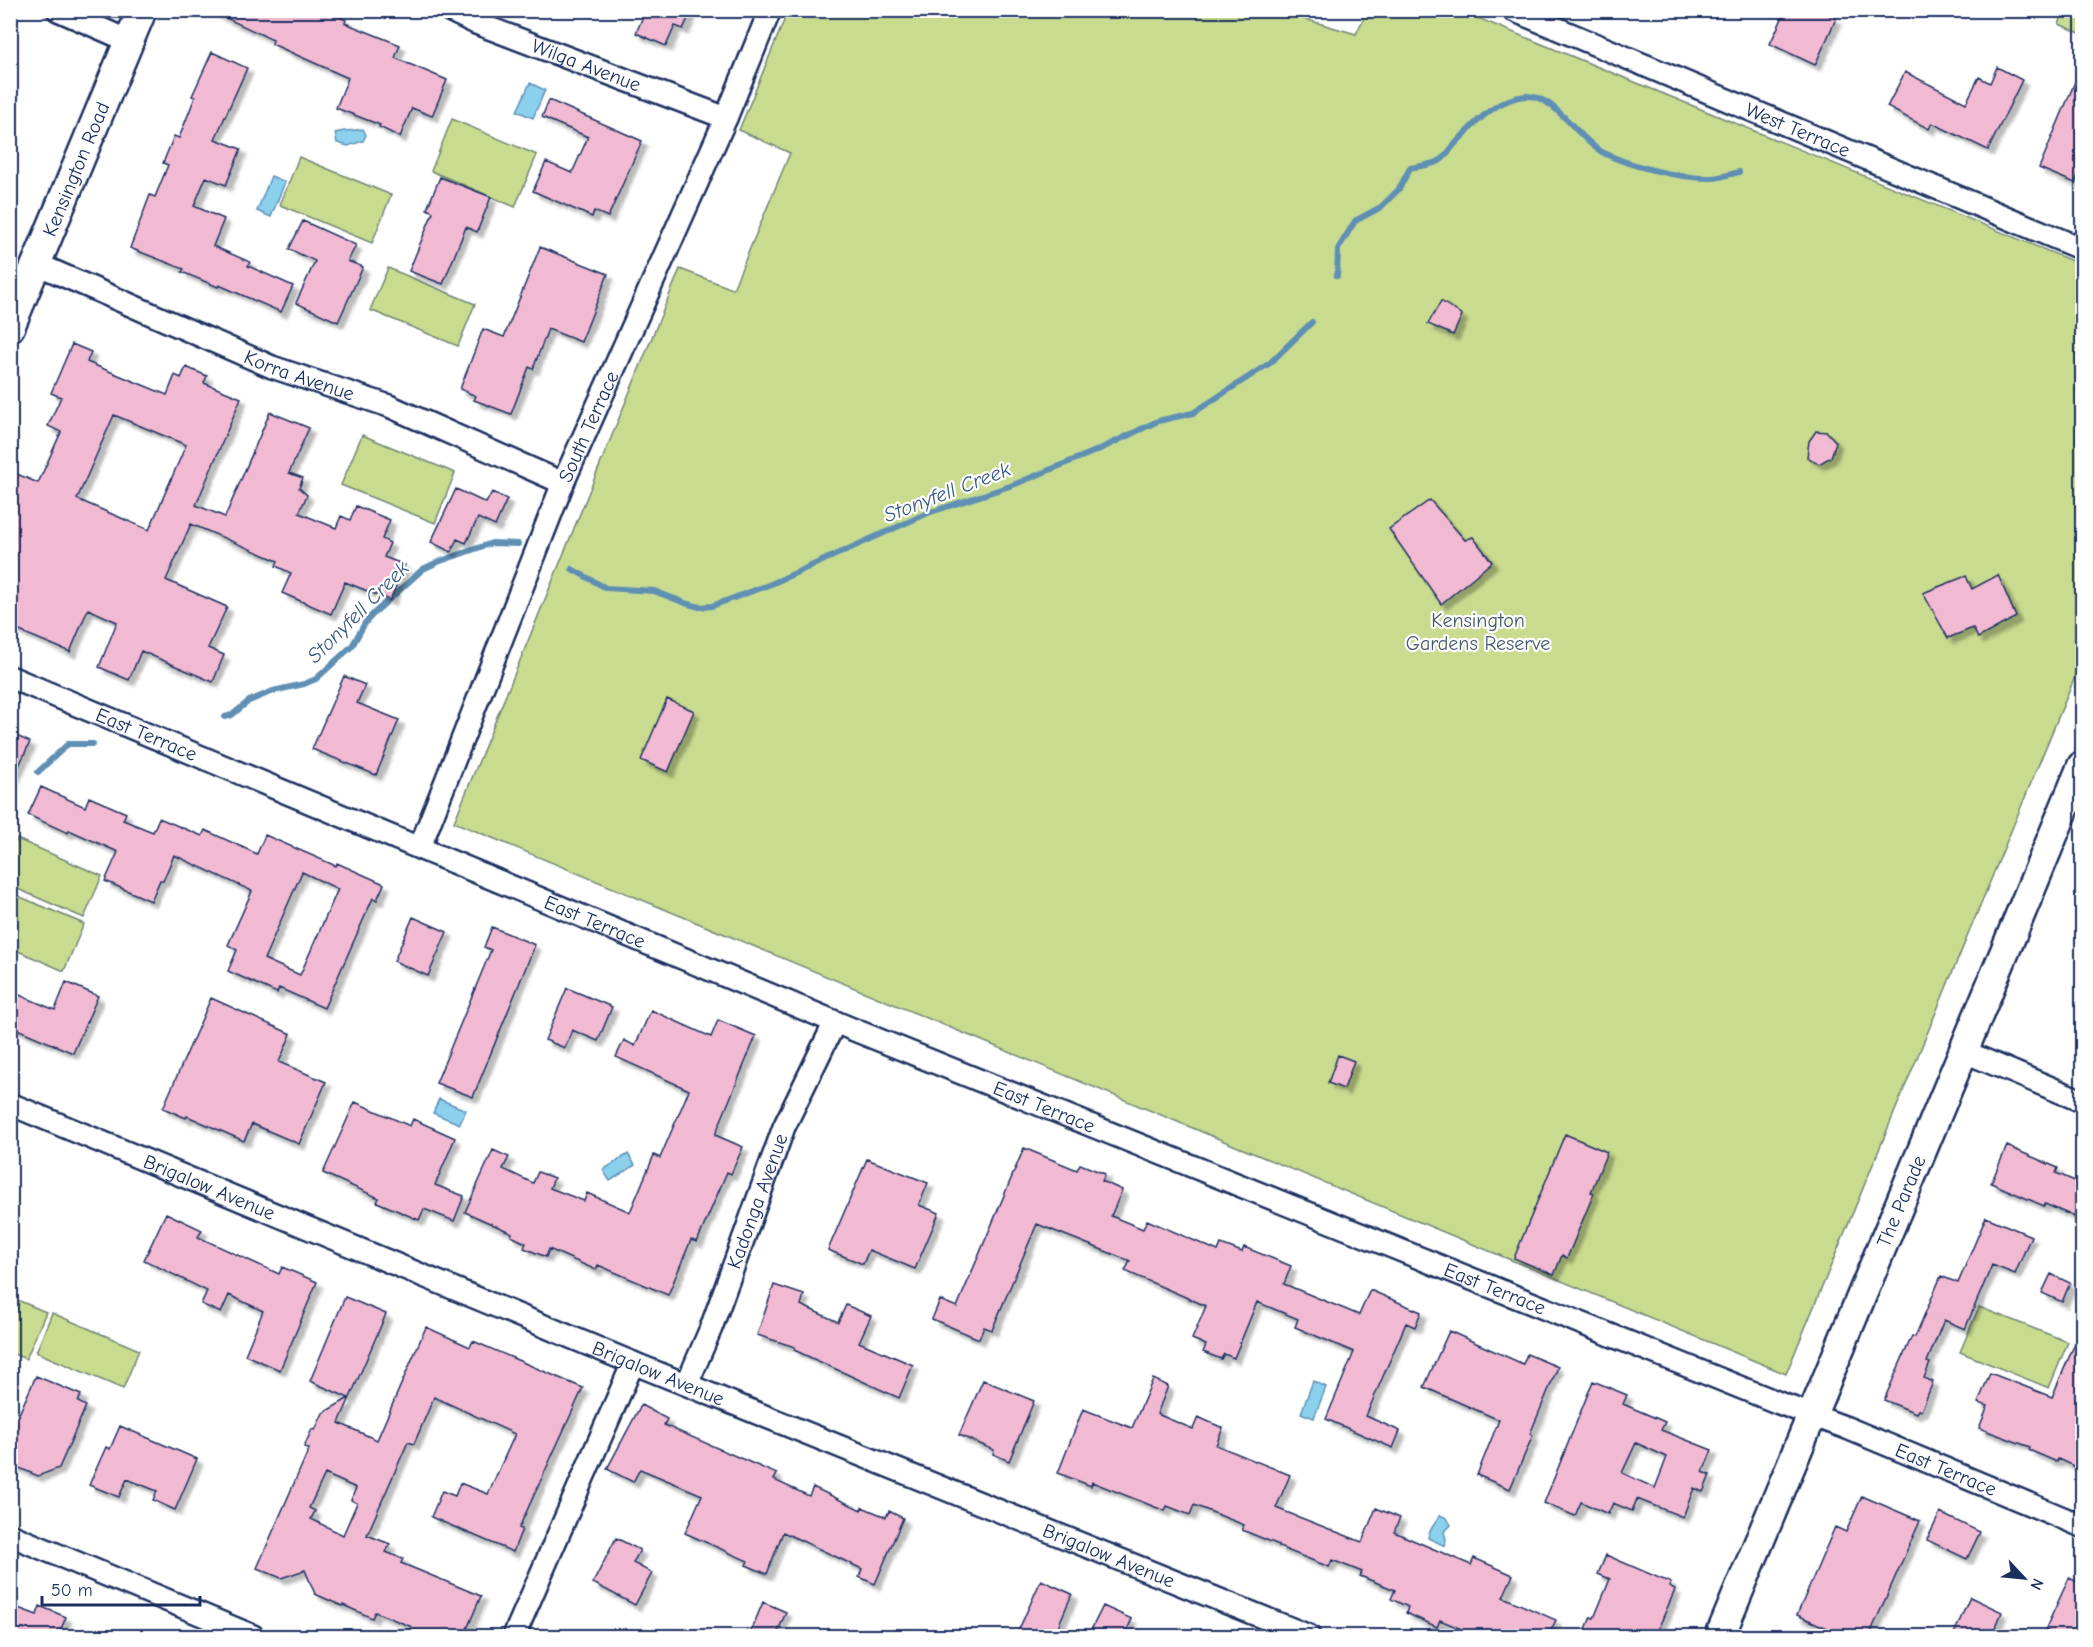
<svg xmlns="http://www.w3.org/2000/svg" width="2093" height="1647" viewBox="0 0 2093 1647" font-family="'Comic Neue',sans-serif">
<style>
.green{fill:#c8db8f;stroke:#728576;stroke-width:1.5}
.water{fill:#8bd1ed;stroke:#5e90b4;stroke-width:1.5}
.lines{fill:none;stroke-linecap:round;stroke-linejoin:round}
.stream{stroke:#5e90b4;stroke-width:6}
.building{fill:#f2bad2;stroke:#1b2f5e;stroke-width:1.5;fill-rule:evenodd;filter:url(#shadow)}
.street-casing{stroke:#1b2f5e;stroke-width:26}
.secondary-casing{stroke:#1b2f5e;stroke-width:33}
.street{stroke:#fff;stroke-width:21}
.secondary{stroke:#fff;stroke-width:28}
.labels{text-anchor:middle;stroke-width:4.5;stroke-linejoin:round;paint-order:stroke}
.street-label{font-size:20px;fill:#1b2f5e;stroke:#fff}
.park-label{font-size:20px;fill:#465a6a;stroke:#fff}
.water-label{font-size:21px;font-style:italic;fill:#375882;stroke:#fff}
</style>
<defs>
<filter id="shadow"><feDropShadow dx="5.5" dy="5.5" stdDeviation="1.5" flood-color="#0004"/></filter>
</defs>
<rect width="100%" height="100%" fill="#fff"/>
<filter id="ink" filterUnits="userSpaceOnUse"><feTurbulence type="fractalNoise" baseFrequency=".0167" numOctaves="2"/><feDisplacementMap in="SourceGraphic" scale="12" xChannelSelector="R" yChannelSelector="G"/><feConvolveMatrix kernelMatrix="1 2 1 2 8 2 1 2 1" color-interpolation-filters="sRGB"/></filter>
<g filter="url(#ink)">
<!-- green -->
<path class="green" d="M1274,10l82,24 11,-23h94l621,254v395l-296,714 -1332,-552 226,-553 53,20 57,-136 -51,-23 49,-119z
M2064,11h18v23l-23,-10z
M452,119l85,36 -22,52 -84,-36z
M299,157l92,38 -19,48 -92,-38z
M388,268l87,36 -17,42 -88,-36z
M362,435l93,38 -20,50 -94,-38z
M17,839l85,37 -18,42 -73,-32v-32z
M11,893l73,31 -20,47 -53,-23z
M10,1297l36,15 -20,47 -15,-6z
M1979,1307l89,35 -19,46 -89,-36z
M52,1313l87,37 -16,39 -87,-37z"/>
<!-- water -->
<path class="water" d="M530,83l15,7 -12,28 -16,-7z
M363,129l3,6 -3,6 -15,5 -11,-3 -2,-10c10,-3 18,-2 28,-4z
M271,176l14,6 -14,35 -14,-6z
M439,1099l27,11 -6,14 -27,-11z
M628,1154l7,11 -25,16 -7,-11z
M1313,1381l13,6 -12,31 -13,-5z
M1440,1515l7,3 4,7 -7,7 2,7 -1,7 -17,-8c1,-9 8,-15 12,-23z"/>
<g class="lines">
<!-- stream -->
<path class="stream" d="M1337,276l1,-27 17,-28 26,-14 18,-18 11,-21c9,-2 24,-3 31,-8 5,-4 10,-12 15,-17 19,-20 41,-45 70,-47 28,-2 53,44 76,56 26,14 80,27 110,26 9,0 18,-4 27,-6
M572,569l34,19 48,3 34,13 12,3 12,-1 59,-22 157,-71 85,-28 85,-35 60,-29 35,-8 77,-50 42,-41
M225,717l7,-2 17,-14 24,-10 31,-7 12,-5 36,-33 13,-23 9,-10 49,-44 15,-7 54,-19 26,1
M38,772l30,-28h25"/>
</g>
<!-- building -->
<path class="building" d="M209,10h116l21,10 -1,3 55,22 -5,13 52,22 -15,36 -20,-8 -12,29 -21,-10 1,-2 -44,-17 12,-30 -76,-34 1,-4z
M641,10h51l-9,19 -8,-3 -9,20 -30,-13 9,-21z
M1786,10h33l17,9 -21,46 -45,-21z
M212,52l35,16 -32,71 26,10 -15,36 -20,-8 -12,29 30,13 -11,27 37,16 -2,4 45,20 -12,26 -62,-27 -1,2 -36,-15 2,-3 -54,-21 20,-53 5,2 13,-32 -5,-2 11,-27 5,2 16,-41 -3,-1z
M2082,65v100l-7,18 -36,-15z
M1997,67l25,13 -34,70 -56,-27 -3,6 -42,-22 18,-35 61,31 13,-26 11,6z
M549,100l93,41 -34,76 -14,-6 -2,6 -59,-26 13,-29 26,11 16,-36 -46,-20z
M440,177l51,20 -14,35 -11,-5 -23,57 -34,-13 24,-59 -6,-3z
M303,221l53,24 -8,16 15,6 -25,55 -42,-19 19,-42 -26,-12z
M540,247l68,27 -27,68 -33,-13 -15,40 -4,-2 -18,47 -37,-14 2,-4 -16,-7 23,-60 21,8z
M1441,301l21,14 -9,20 -25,-11z
M72,344l19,8 -4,10 80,33 8,-20 6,3 5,-11 21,9 -3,7 37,15 -45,107 29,12 45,-105 39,16 -20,45 14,5 -4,10 8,7 -8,18 37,15 5,-12 9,4 6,-14 34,14 -8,19 8,4 -6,14 21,8 -15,35 -45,-18 -14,32 -49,-21 9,-20 -15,-7 2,-5 -87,-37 -25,56 61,27 -19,41 16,7 -11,27 -72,-31 -12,29 -30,-13 18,-45 -29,-13 -18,43 -60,-25v-139l7,-14 21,9 23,-51 -13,-6 13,-29 -10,-4zM114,415l72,30 -37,85 -72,-31z
M1816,431l11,1 9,10 -5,15 -12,7 -12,-7 2,-16z
M456,489l30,14 6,-11 15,7 -12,27 -17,-8 -12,25 -9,-4 -6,13 -20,-10z
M1430,500l35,40 8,-3 19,25 -51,42 -52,-75z
M1998,575l18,42 -38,21 -5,-10 -25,10 -25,-45 43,-17 6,13z
M344,676l21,9 -8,18 42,17 -23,55 -64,-26z
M667,699l27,12 -26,61 -27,-12z
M10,733l20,9 -20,43z
M41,787l44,20 4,-10 37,16 -3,7 30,12 6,-14 43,18 3,-6 52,24 8,-19 71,31 1,-3 47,21 -7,16 -4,-2 -49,110 -45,-20 -2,5 -49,-22 9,-21 -9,-5 24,-54 -78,-36 -11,26 -3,-1 -9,21 -46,-20 13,-29 -49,-22 -1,3 -40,-18zM302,872l36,17 -38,86 -36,-16z
M413,917l34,15 -19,44 -34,-15z
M492,927l43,18 -62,152 -37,-14 55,-133 -7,-3z
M66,982l32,14 -25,57 -63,-27v-35l45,19z
M567,988l45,19 -14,34 -26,-11 -7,18 -20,-8z
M211,998l80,36 -12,28 47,20 -27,62 -47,-20 -8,17 -57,-25 -1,2 -23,-10z
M651,1010l60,27 7,-17 38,16 -41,99 28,12 -12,27 -4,-2 -30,70 -6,-2 -23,55 -70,-30 -2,5 -47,-21 -3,8 -22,-9 2,-5 -15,-7 1,-3 -47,-21 28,-62 16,7 -6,12 30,14 5,-11 16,6 -4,10 34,13 3,-8 43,19 24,-57 6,3 29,-68 -73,-33 8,-17 11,6z
M1338,1055l16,6 -10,28 -16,-6z
M355,1102l55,24 3,-7 42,19 -20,47 29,11 -10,25 -30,-12 -5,11 -42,-18 2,-4 -56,-25z
M1565,1134l42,18 -16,40 3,1 -27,65 -5,-3 -8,20 -40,-17z
M2007,1146l51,22 -2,5 26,11v36l-37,-16 -1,2 -53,-23z
M1024,1148l53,22 3,-6 25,10 -3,7 20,9 -11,26 32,13 4,-9 71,31 3,-7 21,8 2,-5 47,19 -7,18 75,31 11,-25 51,22 -6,15 -9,-4 -40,93 34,15 -7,17 -67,-29 28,-67 -59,-25 3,-8 -41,-17 -23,56 -10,-4 -3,5 -18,-7 3,-7 -14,-6 14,-33 -81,-35 5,-10 -93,-37 -45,106 -8,-3 -5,12 -47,-20 8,-19 17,7z
M867,1159l61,24 -9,22 20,8 -24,56 -46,-19 -6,14 -35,-14z
M166,1213l36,17 -4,7 81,37 3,-7 35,15 -37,88 -35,-15 18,-44 -34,-16 -8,18 -20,-9 6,-13 -63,-31z
M1986,1217l45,19 -16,38 -23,-9 -27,64 -21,-9 -17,42 3,1 -6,15 9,4 -12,29 -3,-1 -2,3 -32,-13 28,-64 3,1 26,-61 17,7z
M2051,1274l19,9 -8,19 -20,-9z
M774,1285l30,10 -3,10 37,17 8,-17 25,11 -12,26 54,23 -14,33 -105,-48 1,-3 -38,-12z
M345,1297l41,17 -47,109 38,17 49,-113 44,20 3,-6 110,47 -64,140 3,1 -9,23 -82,-35 11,-26 13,5 5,-13 28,11 27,-60 -81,-37 -20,47 -6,-2 -41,93 23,9 -4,8 17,7 -2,4 80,33 -17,40h-36l-17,-6 1,-3 -37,-15 -3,6 -29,-13 -1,1 -27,-12 -10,-24 -24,8 -24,-10 52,-119 -5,-2 8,-18 3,1 8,-17 26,-15 -39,-17zM325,1474l31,14 -5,12 6,3 -14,32 -32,-16 4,-8 -6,-3z
M2082,1327v143l-24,-11 -1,3 -28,-12 1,-3 -51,-19 9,-22 -10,-3 12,-30 62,24z
M1449,1331l74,33 4,-10 31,13 -28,67 3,1 -23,54 -33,-14 22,-55 -75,-33z
M36,1376l45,19 -3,7 8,4 -27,62 -21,8 -28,-12v-30z
M1153,1379l15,7 -11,28 36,15 5,-12 25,11 -7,17 74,30 -14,33 86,34 14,-34 24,10 -6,14 77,33 3,-7 39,17 -10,22 53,23 -8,16h-70l-38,-16 -3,7 -31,-14 2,-6 -17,-8 4,-9 -35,-14 2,-4 -30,-12 -3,7 -50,-20v-2l-37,-15 2,-5 -50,-20 -4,10 -23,-9 -2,5 -73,-29 -1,4 -33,-13 25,-64 49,19z
M983,1380l51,21 -25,60 -16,-7 1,-4 -35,-15z
M1593,1381l34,14 -4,9 42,18 -4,8 51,20 -9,22 7,3 -7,17 -9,-4 -11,29 -46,-18 -5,12 -19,-8 -5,11 -27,-12 -6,14 -31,-13zM1636,1443l31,14 -12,31 -33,-15z
M641,1405l26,14 -3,6 113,49 -3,6 35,16 4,-9 48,23 1,-3 24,10 3,-6 14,7 -28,66 -16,-7 3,-8 -79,-37 -16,42 -21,-9 2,-4 -63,-28 17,-38 -62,-26 -7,13 -26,-13z
M120,1426l77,33 -22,51 -22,-10 4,-9 -30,-12 -8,18 -30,-12 17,-38 4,2z
M1862,1496l58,25 -51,115h-23l-49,-21 38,-88 11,5z
M1940,1513l40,19 -13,27 -40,-19z
M616,1538l24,12 -7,13 19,10 -17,32 -42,-22z
M1606,1555l65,28 -2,4 6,3 -20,46h-72l8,-19 3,1 16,-39 -12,-5z
M2069,1578l13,6v38l-6,14h-17l-14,-6z
M1041,1580l31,14 -18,42h-38z
M1970,1597l32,15 -10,24h-39z
M763,1602l23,10 -10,24h-27z
M10,1605l27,10 3,-9 26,11 -8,19h-48z
M1103,1606l29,13 -8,17h-36z"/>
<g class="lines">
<defs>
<g id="street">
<path d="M58,10l71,31"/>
<path id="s1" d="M449,10l27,13 250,95"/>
<path id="s2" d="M1513,10l569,239"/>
<path id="s3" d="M37,264l235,103 117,39 174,77"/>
<path id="s4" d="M10,677l842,352 927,374 68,25 235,98"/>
<path id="s5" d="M420,847l143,-364 163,-365 44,-108"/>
<path d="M1963,1051l119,50"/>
<path id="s6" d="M10,1104l623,259 676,273"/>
<path id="s7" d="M687,1384l24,-56 73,-201 51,-105"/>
<path d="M10,1535l243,101"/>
<path d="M514,1636l119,-273"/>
</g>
<g id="secondary">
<path id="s8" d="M10,327l132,-317"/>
<path id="s9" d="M1720,1636l362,-870"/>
</g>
</defs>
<!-- street casing -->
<use href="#street" class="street-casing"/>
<!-- secondary casing -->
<use href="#secondary" class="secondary-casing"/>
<!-- street -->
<use href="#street" class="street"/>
<!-- secondary -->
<use href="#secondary" class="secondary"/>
</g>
</g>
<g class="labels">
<!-- street labels -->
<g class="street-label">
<text dy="7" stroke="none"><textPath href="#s1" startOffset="148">Wilga Avenue</textPath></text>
<text dy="7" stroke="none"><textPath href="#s2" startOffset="309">West Terrace</textPath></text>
<text dy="7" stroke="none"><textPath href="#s8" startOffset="171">Kensington Road</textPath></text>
<text dy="7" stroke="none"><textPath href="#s3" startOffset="285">Korra Avenue</textPath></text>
<text dy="7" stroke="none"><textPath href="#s5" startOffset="453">South Terrace</textPath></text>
<text dy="7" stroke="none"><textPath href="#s4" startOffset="148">East Terrace</textPath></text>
<text dy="7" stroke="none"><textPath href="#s4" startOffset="634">East Terrace</textPath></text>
<text dy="7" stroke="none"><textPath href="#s4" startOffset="1120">East Terrace</textPath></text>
<text dy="7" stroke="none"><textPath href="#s6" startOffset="216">Brigalow Avenue</textPath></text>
<text dy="7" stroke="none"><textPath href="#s7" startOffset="196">Kadonga Avenue</textPath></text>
<text dy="7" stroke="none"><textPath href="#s9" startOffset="471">The Parade</textPath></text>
<text dy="7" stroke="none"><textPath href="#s4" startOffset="1606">East Terrace</textPath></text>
<text dy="7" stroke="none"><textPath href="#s6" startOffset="702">Brigalow Avenue</textPath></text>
<text dy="7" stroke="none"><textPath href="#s4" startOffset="2092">East Terrace</textPath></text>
<text dy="7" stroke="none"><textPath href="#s6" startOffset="1188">Brigalow Avenue</textPath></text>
</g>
<!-- park labels -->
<g class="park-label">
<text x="1478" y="627">Kensington<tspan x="1478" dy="23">Gardens Reserve</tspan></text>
</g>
<!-- water labels -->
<g class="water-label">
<text transform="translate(947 492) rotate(-21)" y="7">Stonyfell Creek</text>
<text transform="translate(358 612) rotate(-45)" y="7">Stonyfell Creek</text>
</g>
</g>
<!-- margin -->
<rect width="2093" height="1647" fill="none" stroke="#fff" stroke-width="36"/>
<rect x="18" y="18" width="2057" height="1611" fill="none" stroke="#1b2f5e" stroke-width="2" filter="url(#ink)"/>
<!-- north arrow -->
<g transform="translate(2024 1578) rotate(116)" stroke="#ffffff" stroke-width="4.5" paint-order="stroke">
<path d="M0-4.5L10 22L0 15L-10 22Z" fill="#1b2f5e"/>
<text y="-9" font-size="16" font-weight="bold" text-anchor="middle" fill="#1b2f5e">N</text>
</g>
<!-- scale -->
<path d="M42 1596v9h158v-9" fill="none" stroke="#1b2f5e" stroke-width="3"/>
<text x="51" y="1596" font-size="18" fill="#1b2f5e" stroke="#ffffff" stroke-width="4.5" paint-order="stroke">50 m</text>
</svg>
